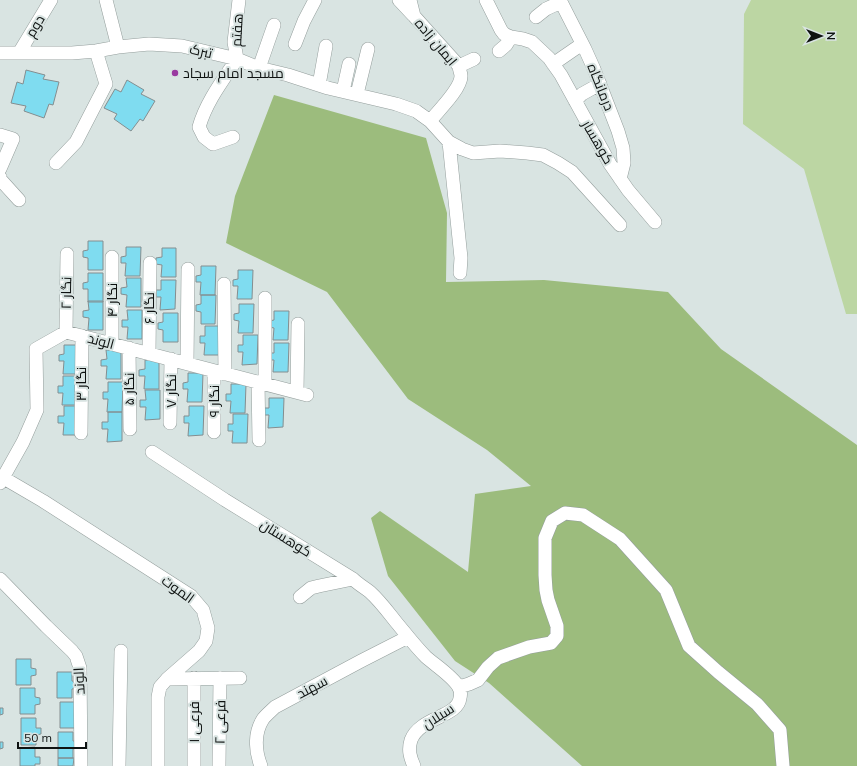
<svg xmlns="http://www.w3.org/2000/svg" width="857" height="766" viewBox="0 0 857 766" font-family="Mulish,Cairo,sans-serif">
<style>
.green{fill:#bcd6a3}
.forest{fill:#9cbc7d}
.building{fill:#7fdcf0;stroke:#848e90}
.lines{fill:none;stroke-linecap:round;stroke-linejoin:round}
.minor-casing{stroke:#949e9c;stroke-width:14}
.minor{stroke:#fff;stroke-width:13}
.poi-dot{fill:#9939a0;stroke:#d9e4e2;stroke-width:1.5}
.labels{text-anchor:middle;stroke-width:4;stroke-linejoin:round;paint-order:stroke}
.street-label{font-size:14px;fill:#0e1211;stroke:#d9e4e2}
.poi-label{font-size:14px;fill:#0e1211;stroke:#d9e4e2;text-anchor:start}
</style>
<rect width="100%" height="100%" fill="#d9e4e2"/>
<!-- green -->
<path class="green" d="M751,0h106v314h-11l-42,-145 -61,-45 1,-110z"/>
<!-- forest -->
<path class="forest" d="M274,95l152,43 21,75 -1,69 98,-2 124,12 53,57 136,96v321h-275l-93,-83 -34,-22 -67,-85 -17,-58 9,-7 88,61 7,-78 56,-8 -44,-36 -79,-51 -81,-107 -101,-49 9,-47z"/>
<!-- building -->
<path class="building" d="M26,70l19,5 -2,4 16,3 -6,23 -4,-1 -5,14 -20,-7 2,-5 -15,-3 6,-21 6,2z
M127,80l17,10 -3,4 14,7 -12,20 -3,-2 -9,12 -17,-12 3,-5 -13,-6 11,-19 6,3z
M88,241h15v29h-15v-12l-5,-1v-6l5,-1z
M126,247h15l-1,29h-15l1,-13h-5v-6l5,-1z
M162,248h14v29h-15l1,-12 -6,-1v-6l6,-1z
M201,266h15l-1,29h-15l1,-13h-5v-6l5,-1z
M238,270h15l-1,29h-15l1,-13h-5v-6l5,-1z
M88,273h15v29h-15v-13h-5v-6l5,-1z
M126,278h15v29h-15l1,-12 -6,-1v-6l6,-1z
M161,280h15l-1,29 -15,1 1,-13h-5v-7h5z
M201,295h15l-1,29h-14v-12l-5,-1v-6l5,-1z
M88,301h15v29h-15l1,-12 -6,-1v-6l6,-1z
M239,304h15l-1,29h-15l1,-12 -5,-1v-6l5,-1z
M127,310h15v29h-15l1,-12h-6v-7h6z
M274,311h15l-1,29h-15l1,-12 -5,-1v-6l5,-1z
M163,313h15v29h-15v-12l-5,-1v-6l5,-1z
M205,326h15l-1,29h-15l1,-12h-5v-7h5z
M243,335h15l-1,29 -15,1 1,-13h-5v-7h5z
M274,343h15l-1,29h-15l1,-12h-6v-7h6z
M64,345h15l-1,29h-15l1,-13h-5v-6l5,-1z
M106,350h15v29h-15l1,-13h-6v-6l6,-1z
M145,360h14v29h-15l1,-13h-6v-6l6,-1z
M188,373h15l-1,29h-15l1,-13h-5v-6l5,-1z
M63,376h15l-1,29h-15l1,-12h-5v-7h5z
M108,382h15l-1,30h-15l1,-13h-5v-7h5z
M231,384h15l-1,29h-15l1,-12h-5v-7h5z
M145,390h15v29l-15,1 1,-13h-6v-7h6z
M269,398h15l-1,29 -15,1 1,-13h-6v-7h6z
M64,406h14v29h-15l1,-12h-6v-7h6z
M189,406h15l-1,29 -15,1 1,-13h-5v-7h5z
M108,412h14v29l-15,1 1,-13h-6v-7h6z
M233,414h15l-1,29h-15l1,-12h-5v-7h5z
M16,659h15v9l5,1v6l-5,1v9h-15z
M57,672h15v9l5,1v6l-5,1v9h-15z
M20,688h15v9l5,1v6l-5,1v9h-15z
M60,702h15v26h-15z
M0,708h3v6l-3,1z
M21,718h15v10h5v6l-5,1v10h-15z
M58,732h15v9h5v7l-5,1v9h-15z
M0,742h3v6l-3,1z
M35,747v10h5v7h-5v2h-15v-18z
M58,758h16l-1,8h-15z"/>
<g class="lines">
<defs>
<path id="minor" d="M106,0l12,47
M399,0l14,15
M410,0l4,16 45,50c0,3 2,7 2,10 0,13 -23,35 -31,45
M486,0l15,30 3,4 7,3 12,2 9,3 17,16 12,17 49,89 18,26 27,32
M560,0l25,49 9,20 24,62 5,17 1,15 -4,16
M536,17l10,-8 15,-7
M295,44l9,-23 11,-21
M499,51l7,-6 5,-8
M0,53h72l24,-2 22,-4 31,-3 33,2 55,13 22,9 29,7 40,13 68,16 20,7 14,10 19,21 13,7 11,4 27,-2 27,2 16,2 15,8 14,9 48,53
M19,53l32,-53
M553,64l29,-20
M459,66l15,-7
M259,68l15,-43
M319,85l7,-39
M343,91l6,-27
M357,94l11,-45
M575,101l7,-7 18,-10
M0,135l13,4 -13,30
M233,137l-20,7 -9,-7 -5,-10c7,-25 24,-47 38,-68l-3,-17 5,-42
M449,142l12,116 -1,15
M56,163l20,-21 30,-58 -10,-33
M0,177v2l19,21
M224,284l1,90
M265,298v86
M66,332l1,-78
M112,344v-87
M129,348l1,81
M149,354l1,-91
M187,363l1,-94
M214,371v61
M258,382l1,58
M297,392l1,-68
M170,423l1,-64
M81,433l1,-97
M152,452l73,48 128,79c5,5 12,9 17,13 10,9 18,20 26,30 10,12 19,24 30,35 9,8 26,19 32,29 2,3 3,8 2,12 -2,19 -40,19 -49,42 -3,10 -1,17 3,26
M2,477l41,24 148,95 12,14 5,18 -2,13 -7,10 -32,28 -7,8 -2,10v69
M0,483l23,-41 14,-32 -1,-61 30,-17 241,63
M0,579l46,47 26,25 4,5 4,12 1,98
M300,597l11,-9 8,-2 34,-7
M167,679l73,-1
M459,687l10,-3 9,-4 10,-13 10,-9 31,-11 22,-4 6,-7v-10l-9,-26 -2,-10 -1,-15v-37l7,-17 13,-8 18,2 37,24 46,51 23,56 29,26 39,32 23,26 3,36
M119,766l2,-115
M194,766v-88
M219,766l1,-88
M261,766c-6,-15 -7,-33 2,-47 3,-4 8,-8 12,-12l86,-46 47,-24"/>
</defs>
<!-- minor casing -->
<use href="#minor" class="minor-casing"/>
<!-- minor -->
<use href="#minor" class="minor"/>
</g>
<!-- markers -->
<circle class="poi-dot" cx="175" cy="73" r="4"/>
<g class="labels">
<!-- street labels -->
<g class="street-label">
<text transform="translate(35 26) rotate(-59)" y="5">دوم</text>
<text transform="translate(237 30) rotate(-87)" y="5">هفتم</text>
<text transform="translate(436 42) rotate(50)" y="5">ایمان زاده</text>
<text transform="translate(201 51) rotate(13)" y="5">تبرک</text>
<text transform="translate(601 87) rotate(68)" y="5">درمانگاه</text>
<text transform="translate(598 142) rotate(60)" y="5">کوهسار</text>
<text transform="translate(66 293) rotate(-89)" y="5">نگار ۲</text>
<text transform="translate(112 300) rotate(-90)" y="5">نگار ۴</text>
<text transform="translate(149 308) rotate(-90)" y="5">نگار ۶</text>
<text transform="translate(101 341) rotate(15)" y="5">الوند</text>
<text transform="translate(81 384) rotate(-90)" y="5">نگار ۳</text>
<text transform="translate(129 389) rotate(-90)" y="5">نگار ۵</text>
<text transform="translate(171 391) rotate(-90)" y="5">نگار ۷</text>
<text transform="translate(214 401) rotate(-90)" y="5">نگار ۹</text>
<text transform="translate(286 538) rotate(32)" y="5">کوهستان</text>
<text transform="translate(178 589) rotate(36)" y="5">الموت</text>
<text transform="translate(79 681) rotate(-93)" y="5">الوند</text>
<text transform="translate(312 687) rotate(-28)" y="5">سهند</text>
<text transform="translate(438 716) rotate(-33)" y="5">سبلان</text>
<text transform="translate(194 722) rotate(-90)" y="5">فرعی ۱</text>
<text transform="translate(220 722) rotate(-89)" y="5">فرعی ۲</text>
</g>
<!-- poi labels -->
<g class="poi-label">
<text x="183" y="78">مسجد امام سجاد</text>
</g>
</g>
<!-- north arrow -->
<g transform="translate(821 36) rotate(90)" stroke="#d9e4e2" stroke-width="3" paint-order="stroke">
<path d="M0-3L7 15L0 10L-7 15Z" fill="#0e1211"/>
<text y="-6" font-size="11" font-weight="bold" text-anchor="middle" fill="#0e1211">N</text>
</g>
<!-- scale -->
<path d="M18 742v6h68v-6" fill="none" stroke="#0e1211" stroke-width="2"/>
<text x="24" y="742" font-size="12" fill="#0e1211" stroke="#d9e4e2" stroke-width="3" paint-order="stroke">50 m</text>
</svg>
